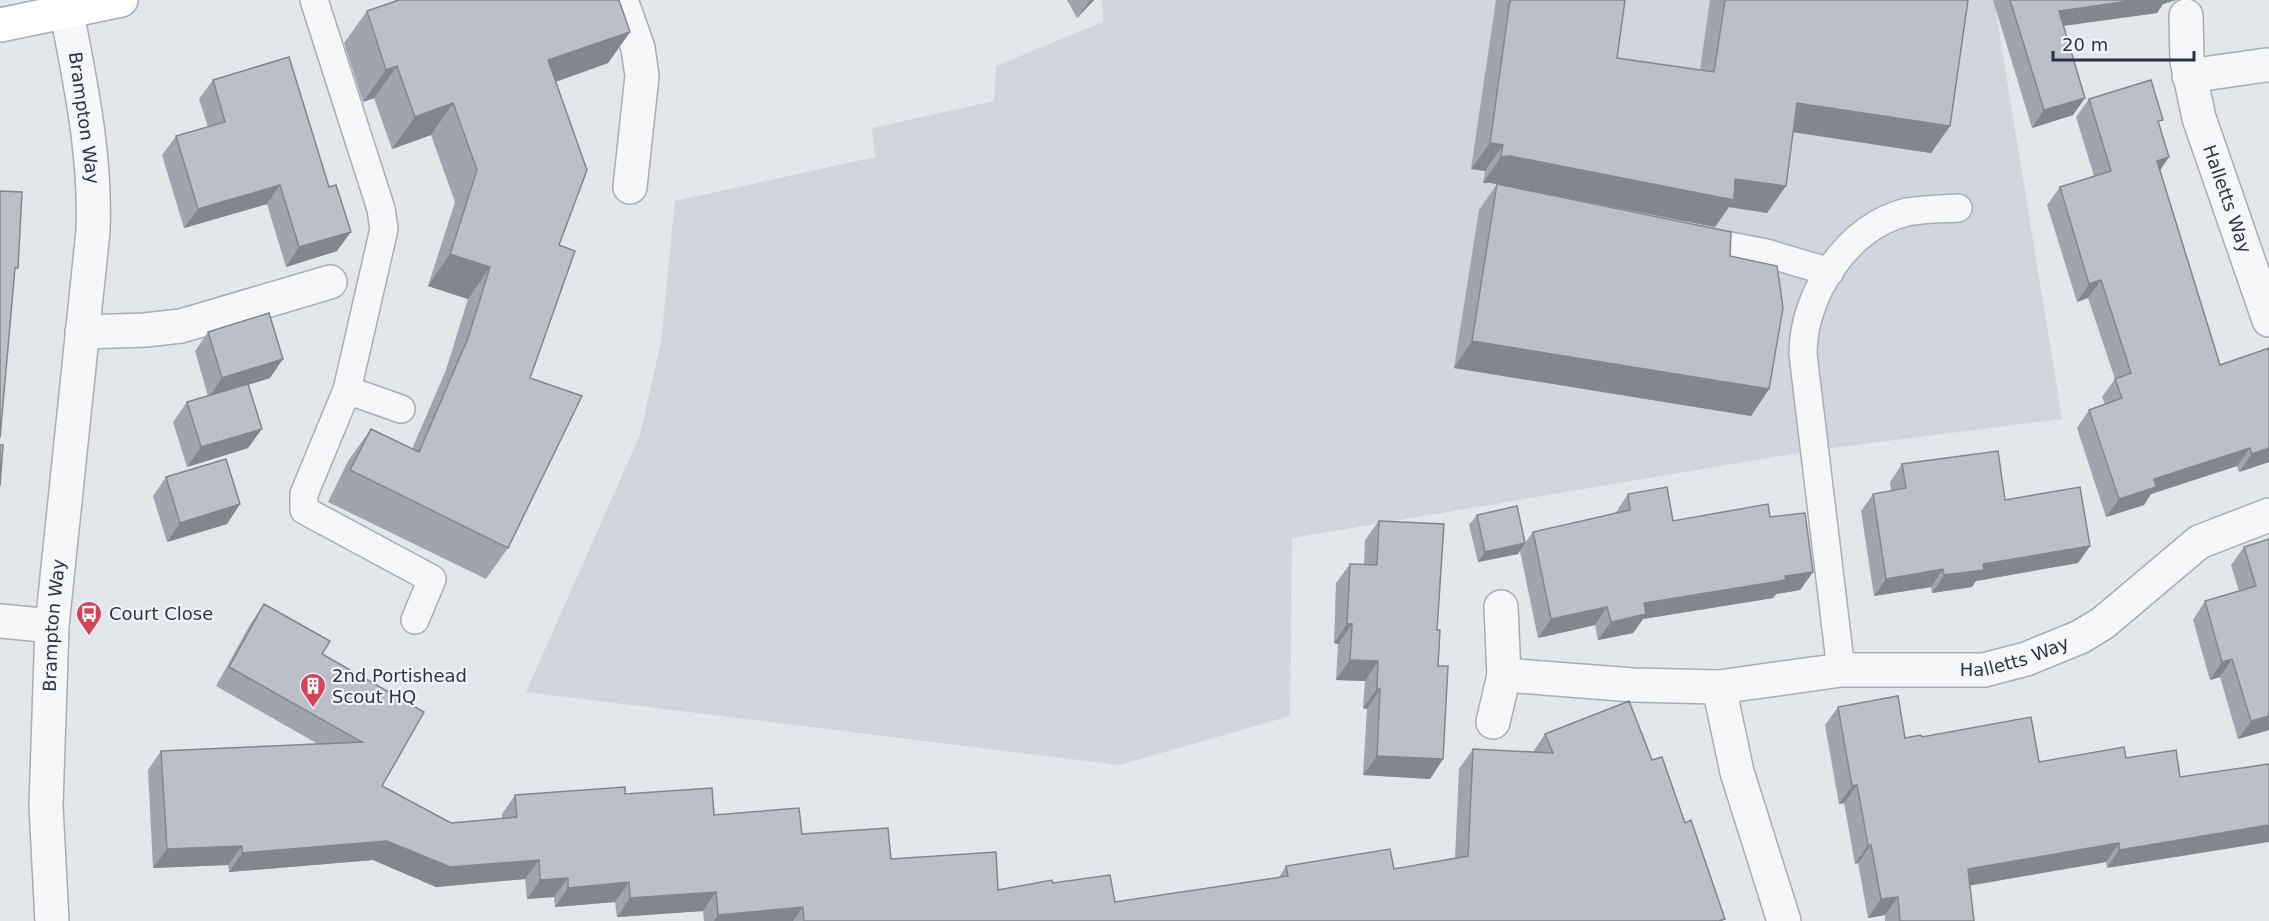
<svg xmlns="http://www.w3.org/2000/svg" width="2269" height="921" viewBox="0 0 2269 921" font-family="'DejaVu Sans',sans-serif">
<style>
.built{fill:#d1d5de}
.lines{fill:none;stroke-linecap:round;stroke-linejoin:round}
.service-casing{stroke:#a8adb6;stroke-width:30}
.minor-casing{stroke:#a8adb6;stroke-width:36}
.secondary-casing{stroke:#a8adb6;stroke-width:36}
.service{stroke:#f6f7f9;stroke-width:27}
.minor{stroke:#f6f7f9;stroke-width:33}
.secondary{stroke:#fff;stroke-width:33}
.wall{fill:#a0a4ae}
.shaded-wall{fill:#82868d}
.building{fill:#babfca;stroke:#82868d;stroke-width:1.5}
.labels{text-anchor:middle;stroke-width:4.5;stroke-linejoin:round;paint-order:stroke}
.street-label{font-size:18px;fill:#2a3345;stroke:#f3f5f9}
.poi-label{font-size:18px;fill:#2a3345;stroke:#f3f5f9;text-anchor:start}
</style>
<rect width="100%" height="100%" fill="#e3e6eb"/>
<!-- built -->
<path class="built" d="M1102,0h892l68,419 -246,31 -524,88 -2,178 -171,49 -593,-73 114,-257 21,-93 14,-141 200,-44 -3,-29 122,-27 2,-35 107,-44z"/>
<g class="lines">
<defs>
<path id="service" d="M314,0l67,209 3,20 -37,161 -43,104v16l128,69 -17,41
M1694,239l72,14 64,19
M347,390l54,19
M1841,670l-38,-316c0,-59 44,-128 104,-142 16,-3 34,-3 51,-4"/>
<g id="minor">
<path d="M621,0l17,48 4,28 -12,111"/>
<path id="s1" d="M2186,16l1,45 12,57 70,202"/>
<path d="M2189,76l77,-11"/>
<path d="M82,332l63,-2 36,-4 149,-44"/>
<path id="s2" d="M1501,607l3,68 129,10 86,2 122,-17h143l42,-11 54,-22 23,-14 96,-81 70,-27"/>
<path d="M0,621l52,5"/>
<path d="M1719,687l18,85 47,149"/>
<path d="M1493,722l11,-47"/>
<path id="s3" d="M52,921l-6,-115 6,-180 41,-395c3,-75 -12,-145 -26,-218"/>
</g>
<path id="secondary" d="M0,25l121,-25"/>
</defs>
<!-- service casing -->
<use href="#service" class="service-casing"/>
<!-- minor casing -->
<use href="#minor" class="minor-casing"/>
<!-- secondary casing -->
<use href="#secondary" class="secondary-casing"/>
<!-- service -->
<use href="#service" class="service"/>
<!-- minor -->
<use href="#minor" class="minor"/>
<!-- secondary -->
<use href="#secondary" class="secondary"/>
</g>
<!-- wall -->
<path class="wall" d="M1067,0h27l-17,18z
M1496,0h129l-8,58 83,12 10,-70h258l-18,126 -19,27 -138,-21 -26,81 -38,-6 -14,20 -224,-44h-8l2,-12 -14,-2z
M1993,0h183l-13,4 -6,9 -94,13 22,72 -12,17 -41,13z
M367,11l263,21 -22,31 -52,19 3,163 -29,133 -22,170 -22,31 -158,-77 20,-41 23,-32 41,20 34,-79 22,-71 -40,-13 27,-84 -24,-67 -39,14 -18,-51 -11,4 -19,-59z
M213,80l124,171 -51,16 -19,-63 -83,24 -22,-73 14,-19 32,-9 -9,-28z
M2089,99l70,26 1,45 60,195 49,-17v114l-30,10 -2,-6 -86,28 -7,11 -38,12 -29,-89 12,-18 16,-6 -3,-7 13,-18 -27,-81 -11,4 -30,-97 13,-18 34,-11 -18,-59z
M1497,184l233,72 39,133 -18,27 -297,-48 25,-158z
M208,332l62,46 -22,7v63l-61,19 -14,-45 14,-20 21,-6 -13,-45z
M1902,464l103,36 85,46 -12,17 -102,18 -4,6 -40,6 -1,-6 -57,9 -13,-85 12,-17 18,-3 -1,-9z
M166,477l74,27 -13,20 -60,18 -14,-46z
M1628,494l45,27 97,-4 43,55 -13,18 -24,4 -3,4 -130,21 -10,14 -35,7 -3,-15 -57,13 -18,-87 -2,3 -40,8 -9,-37 8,-10 48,28 8,-11 82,-18z
M1379,521l58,109 1,36 5,93 -13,20 -67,-4 4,-66 -4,-1 2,-27 -29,-1 2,-36 -4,-1 2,-60 14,-19h14l1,-24z
M2269,539v191l-31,9 -18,-62 -10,3 -17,-60 12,-19 34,-10 -8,-26 13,-18z
M264,604l58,50 60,132 69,37 51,-4v-5l13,-19 110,-1 89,21 88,19 196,56 55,-7 62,19 164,-25 7,-11 108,3 61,-11 4,-89 14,-20 60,3 12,-18 107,26 33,63 38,98h-1019l-1,-10 -86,6 -2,-15 -60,5 -1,-10 -27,2 -2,-20 -89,8 -63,-27 -144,12 -1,-7 -75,3 -5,-98 13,-19 157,-7 -102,-58 35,-63z
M1838,707l67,31 17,-1 117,25 87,-4 54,19 -73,91 -1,-6 -136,23 4,36h-89v-6l-17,3 -10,-55 -3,1 -11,-61 -5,1 -14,-79z"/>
<!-- shaded-wall -->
<path class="shaded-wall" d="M1090,0h4l-17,18z
M2136,0h40l-13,4 -6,9 -110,15 12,-17z
M630,32l-22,31 -82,29 22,-32z
M397,66l-23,32 -11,4 23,-32z
M2085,98l-12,17 -41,13 12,-18z
M453,103l-22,32 -39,14 23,-32z
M1797,103l153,23 -19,27 -152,-23z
M1490,143l13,2 -18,26 -14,-2z
M1510,156l225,23 51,7 -19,27 -38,-6 -14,20 -224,-44h-8l18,-26z
M2169,157l-12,18v-14z
M280,185l-13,19 -83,24 14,-19z
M351,232l-14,19 -51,16 13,-20z
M450,254l40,13 -22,32 -40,-13z
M2101,280l-13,18 -11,4 12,-18z
M1472,341l297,48 -18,27 -297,-48z
M283,359l-13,19 -61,19 13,-19z
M262,429l-14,19 -61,19 14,-20z
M2250,448l-13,18 -86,28 -7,11 -38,12 13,-18 35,-20z
M2269,448v14l-30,10 13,-18z
M240,504l-13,20 -60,18 13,-19z
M1525,543l-7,11 -40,8 7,-10z
M2090,546l-12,17 -102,18 -4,6 -40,6 12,-18 39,-11z
M1943,569l-12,18 -57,9 12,-17z
M1813,572l-13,18 -24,4 -3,4 -130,21 -10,14 -35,7 13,-18 33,-19 141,-27z
M1607,607l-12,18 -57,13 13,-19z
M1347,624h5l-14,20 -4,-1z
M2232,659l-12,18 -10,3 12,-18z
M1350,660l28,1 -13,20 -29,-1z
M1377,689h3l-13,20 -4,-1z
M2269,716v14l-31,9 13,-18z
M1377,756l66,3 -13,20 -67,-4z
M1857,785l-13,18 -5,1 13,-18z
M2269,825v17l-162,26 12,-18z
M387,841l152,19 -14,19 -89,8 -63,-27 -144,12 13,-19z
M2119,843l-13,19 -150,26 12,-19z
M1868,845h3l-13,18 -3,1z
M242,846l-14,19 -75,3 14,-19z
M568,878l-14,19 -27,2 13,-19z
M629,882l-14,20 -60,5 13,-19z
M716,892l-13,19 -86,6 13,-19z
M1898,897l-13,18 -17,3 13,-19z
M803,907l-10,14h-79l4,-6z"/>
<!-- building -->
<path class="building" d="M399,0h220l11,32 -82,28 39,110 -28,75 16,6 -45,127 52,18 -74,152 -158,-78 21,-41 48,23 49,-114 22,-71 -40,-13 27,-84 -24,-67 -38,14 -18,-51 -11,4 -19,-59z
M1510,0h115l-8,58 97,14 11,-72h243l-18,126 -153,-23 -11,83 -51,-7 -1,21 -224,-44 -9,1 2,-12 -13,-2z
M2010,0h126l-77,11 26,87 -41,12z
M289,57l40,130 7,-2 15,47 -52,15 -19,-62 -82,24 -22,-73 49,-14 -12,-42z
M2151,80l12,40 -5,1 11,36 -12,4 63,204 49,-17v100l-17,6 -2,-6 -96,31 2,8 -37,12 -30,-89 33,-12 -7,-19 16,-6 -30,-93 -12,4 -29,-97 51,-16 -22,-72z
M1497,184l234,48 -1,24 47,10 6,42 -14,81 -297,-48z
M0,191l22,1 -4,76h-3l-15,170z
M269,313l14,46 -61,19 -14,-46z
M248,384l14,45 -61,18 -14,-45z
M0,445h3l-3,41z
M1998,451l7,49 75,-13 10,59 -107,18 1,6 -40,5 -1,-6 -57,10 -13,-85 33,-6 -4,-24z
M226,459l14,45 -60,19 -14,-46z
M1667,487l6,34 95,-17 2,13 35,-4 8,59 -28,4 1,4 -142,23 2,11 -35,8 -4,-15 -56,12 -18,-87 97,-22 -2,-16z
M1517,506l8,37 -40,9 -8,-37z
M1379,521l65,3 -7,106h3l-2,36h10l-5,93 -66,-3 3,-67h-3l1,-28 -28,-1 2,-36h-5l3,-60 27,1z
M2269,539v177l-18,5 -19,-62 -10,3 -17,-61 51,-15 -12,-39z
M264,604l66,37 -8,13 102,58 -42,74 69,37 66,-6 -2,-22 110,-8v7l87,-6 2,27 85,-7 3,26 86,-6 3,31 105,-7 2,38 54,-10 1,3 57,-8 5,27 173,-26 -2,-10 104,-17 4,20 74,-13 5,-107 80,4 -8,-19 84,-33 23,59 10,-3 23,66 6,-3 34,99 -6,2h-915l-1,-14 -85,8 -2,-23 -86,6 -1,-16 -61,6v-10l-28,2 -1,-20 -89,7 -63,-26 -145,12v-7l-75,3 -6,-98 201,-9 -133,-75z
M1898,696l7,42 16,-3 1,2 109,-20 8,45 85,-15 2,11 50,-8 4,27 89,-13v61l-150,25v-7l-151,26 6,52h-74l-2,-24 -17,2 -10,-54h-3l-11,-60 -5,1 -14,-79z"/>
<!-- icons -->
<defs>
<symbol id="bus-pin" viewBox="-11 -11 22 30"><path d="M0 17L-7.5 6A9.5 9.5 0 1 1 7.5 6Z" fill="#d44458" stroke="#f3f5f9"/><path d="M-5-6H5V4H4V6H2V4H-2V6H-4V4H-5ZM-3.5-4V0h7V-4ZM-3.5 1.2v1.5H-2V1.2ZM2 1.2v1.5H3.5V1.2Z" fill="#fff"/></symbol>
<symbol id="building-pin" viewBox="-11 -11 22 30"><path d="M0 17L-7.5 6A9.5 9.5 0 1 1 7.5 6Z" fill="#d44458" stroke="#f3f5f9"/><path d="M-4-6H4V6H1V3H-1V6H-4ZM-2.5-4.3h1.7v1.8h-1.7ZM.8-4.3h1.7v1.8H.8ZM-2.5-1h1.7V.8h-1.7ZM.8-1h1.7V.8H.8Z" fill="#fff"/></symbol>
</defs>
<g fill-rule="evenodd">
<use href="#bus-pin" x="74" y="599" width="30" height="40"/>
<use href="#building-pin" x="298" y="671" width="30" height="40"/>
</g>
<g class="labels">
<!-- street labels -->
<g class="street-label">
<text transform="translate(84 118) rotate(82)" y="6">Brampton Way</text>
<text dy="6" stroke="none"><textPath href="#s1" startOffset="189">Halletts Way</textPath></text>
<text dy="6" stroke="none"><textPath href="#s3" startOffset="296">Brampton Way</textPath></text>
<text dy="6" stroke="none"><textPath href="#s2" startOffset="582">Halletts Way</textPath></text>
</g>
<!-- poi labels -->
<g class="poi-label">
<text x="109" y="620">Court Close</text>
<text x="332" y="682">2nd Portishead<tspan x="332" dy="21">Scout HQ</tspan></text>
</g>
</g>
<!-- scale -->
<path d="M2053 51v9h141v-9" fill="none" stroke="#2a3345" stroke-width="3"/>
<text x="2062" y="51" font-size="18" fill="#2a3345" stroke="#f3f5f9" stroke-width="4.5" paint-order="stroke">20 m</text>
</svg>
